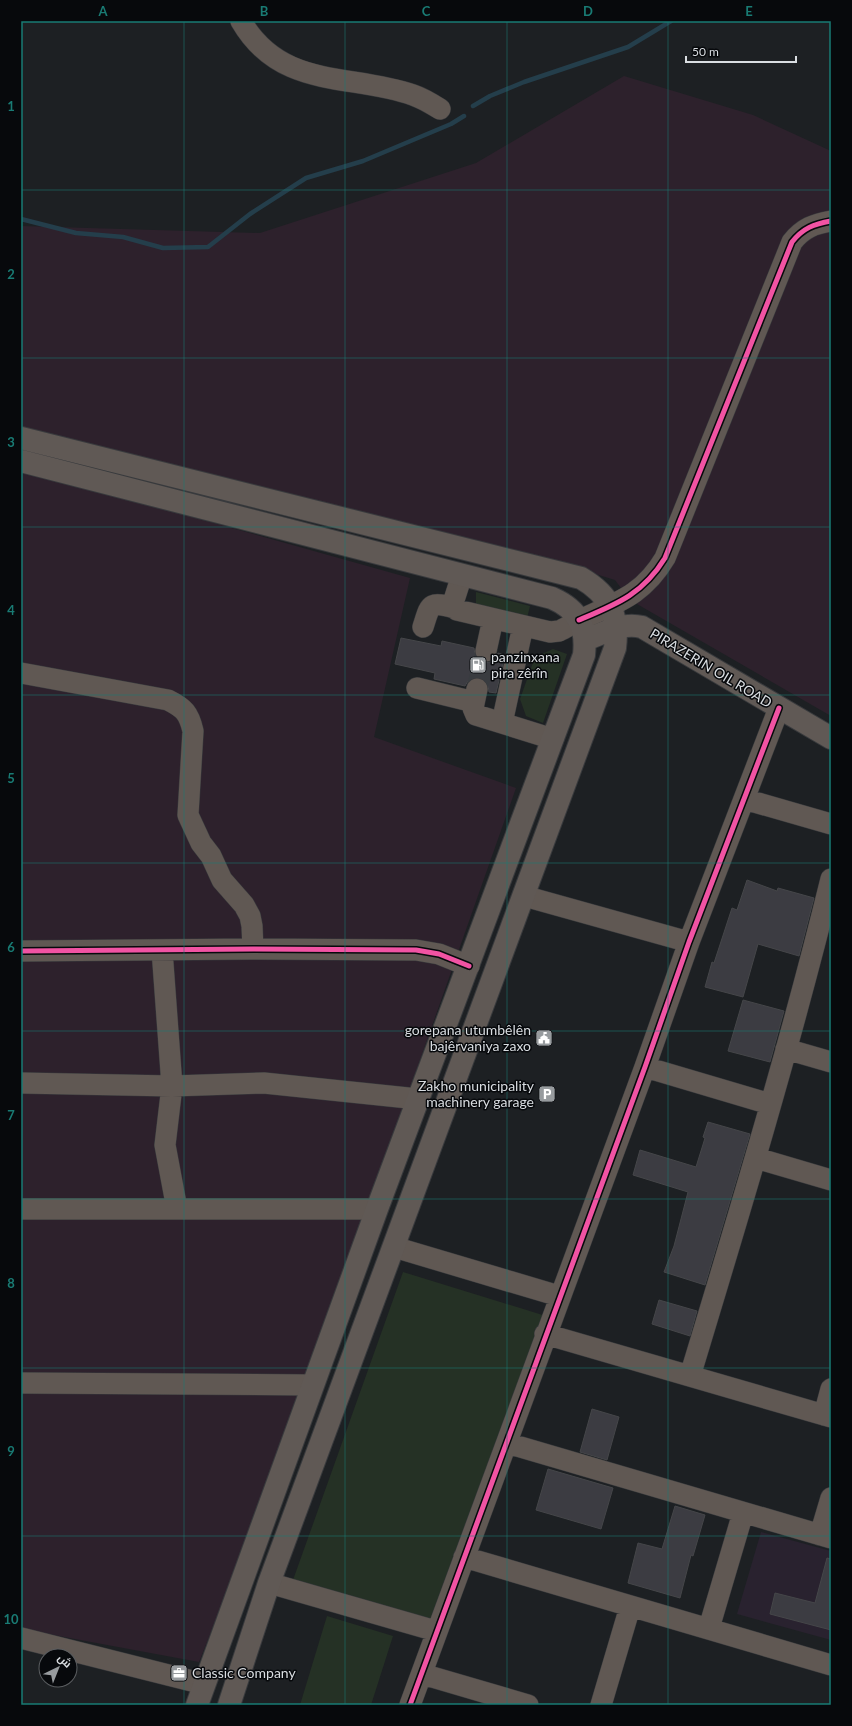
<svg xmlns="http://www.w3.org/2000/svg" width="852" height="1726" viewBox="0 0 852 1726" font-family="Lato,Cairo,sans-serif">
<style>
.industrial{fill:#2d212c}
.education{fill:#29222f}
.green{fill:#253125}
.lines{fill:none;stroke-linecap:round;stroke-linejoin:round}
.stream{stroke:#243e4b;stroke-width:4.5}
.building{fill:#3c3c42;stroke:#454649}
.minor-tunnel{stroke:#393c40;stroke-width:21;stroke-dasharray:21 10;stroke-linecap:butt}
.minor-casing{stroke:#383a3d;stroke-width:22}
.major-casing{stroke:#383a3d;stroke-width:24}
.minor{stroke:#605853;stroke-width:21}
.major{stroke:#605955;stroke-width:22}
.cycleway-casing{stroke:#07090c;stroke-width:8}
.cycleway{stroke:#f153a3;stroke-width:5}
.grid{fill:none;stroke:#197b74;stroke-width:1;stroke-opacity:0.55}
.labels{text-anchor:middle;stroke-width:3;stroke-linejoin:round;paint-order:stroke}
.poi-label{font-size:14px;fill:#d9dde1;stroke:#07090c;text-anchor:start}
.street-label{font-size:14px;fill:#d9dde1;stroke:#07090c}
.neatline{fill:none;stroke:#197b74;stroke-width:1.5}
.grid-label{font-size:13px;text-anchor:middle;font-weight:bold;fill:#197b74}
</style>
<rect width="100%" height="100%" fill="#1d2023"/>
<!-- industrial -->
<path class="industrial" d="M624,76l129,39 78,36v565l-201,-116 -15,-20 -62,-19 -532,-131v-204l239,7 216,-70z
M21,469l389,109 -36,159 142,51 -185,524 -104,280 -28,70 -178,-33z"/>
<!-- education -->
<path class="education" d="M761,1532l70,19v89l-94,-26z"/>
<!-- green -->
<path class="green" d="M476,592l54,14 -3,12 -51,-13z
M553,649l14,5 -24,69 -17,-7 -6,-17 15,-42z
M403,1272l146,45 -110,310 -146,-47z
M327,1616l66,20 -22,69h-71z"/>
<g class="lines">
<!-- stream -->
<path class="stream" d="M473,106l17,-10 34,-14 104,-35 43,-26
M21,219l55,14 47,4 40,11 45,-1 42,-33 56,-36 57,-17 88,-37 13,-8"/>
</g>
<!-- building -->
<path class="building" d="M401,638l40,8 1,-5 32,7 1,7 3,5 6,3 6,-1 5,-3 3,-6 7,2 -9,38 -7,-1 -1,-7 -3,-5 -5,-3 -7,1 -5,3 -3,5 -31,-7 1,-6 -40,-9z
M747,880l30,11 1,-3 36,10 -15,58 -41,-12 -15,53 -38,-10 7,-25 2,1 18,-55 5,2z
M743,1000l41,11 -14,51 -42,-11z
M708,1122l42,12 -45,151 -41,-13 10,-26 14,-54 -55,-17 7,-25 56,17 9,-29 -2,-1z
M659,1300l38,11 -7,25 -38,-12z
M592,1409l27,8 -12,43 -27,-8z
M548,1469l65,19 -12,41 -65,-19z
M675,1506l30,9 -12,41 -2,-1 -11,43 -52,-15 10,-40 24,6z
M827,1558l4,1v71l-61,-16 5,-21 40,10z"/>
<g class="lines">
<!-- minor-tunnel -->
<path class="minor-tunnel" d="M477,689l9,-38"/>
<defs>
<path id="minor" d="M241,21c40,69 109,52 172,74 9,3 19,9 27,14
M462,575l-8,25v4l3,6 93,22 9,-1c7,-3 14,-8 21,-11 38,-18 63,-25 85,-62l127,-316c11,-14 22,-18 39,-21
M423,627c8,-25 6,-25 32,-19
M486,651l7,-32
M21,673l147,27c16,8 21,13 25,31l-5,84 13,28 10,13 11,24 22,25 6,11 2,10 1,23
M417,688l57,14
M477,689l-4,19 3,7 77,24
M502,723l21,-97
M744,799l87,25
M524,896l165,46
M162,950l10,136 -7,59 12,64
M21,951l232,-2 163,1 23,4 30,12
M786,1049l45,13
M645,1067l125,37
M21,1083l151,3 92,-3 154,16
M756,1158l75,22
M21,1209h356
M394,1247l165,49
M545,1334l286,83
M690,1376c50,-165 100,-330 141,-497
M21,1383l291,2
M824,1415l7,-26
M507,1443l324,95
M820,1535l11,-37
M464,1557l367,108
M269,1583l167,48
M709,1628l34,-115
M21,1638l183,46
M422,1674l106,31
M410,1705l235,-638 44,-125 90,-234
M601,1705l29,-98"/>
<path id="major" d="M21,438l560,140c29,17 38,37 34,70l-346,935 -40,122
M21,461l531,137c27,12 35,29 32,57l-207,554 -180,496
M585,640c19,-7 37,-18 57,-13l189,111"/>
</defs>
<!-- minor casing -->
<use href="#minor" class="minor-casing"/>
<!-- major casing -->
<use href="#major" class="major-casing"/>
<!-- minor -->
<use href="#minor" class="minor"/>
<!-- major -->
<use href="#major" class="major"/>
<defs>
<path id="cycleway" d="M579,620c38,-16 64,-26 86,-62l127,-316c11,-14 22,-18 39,-21
M21,951l232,-2 163,1 23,4 30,12
M410,1705l235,-638 44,-125 90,-234"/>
</defs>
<!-- cycleway casing -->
<use href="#cycleway" class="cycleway-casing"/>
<!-- cycleway -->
<use href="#cycleway" class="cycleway"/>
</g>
<!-- grid -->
<path class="grid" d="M184,21v1684M345,21v1684M507,21v1684M668,21v1684M21,190h810M21,358h810M21,527h810M21,695h810M21,863h810M21,1031h810M21,1199h810M21,1368h810M21,1536h810"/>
<!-- icons -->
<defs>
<symbol id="fuel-square" viewBox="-11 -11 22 22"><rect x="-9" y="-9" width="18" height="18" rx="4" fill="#979b9e" stroke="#07090c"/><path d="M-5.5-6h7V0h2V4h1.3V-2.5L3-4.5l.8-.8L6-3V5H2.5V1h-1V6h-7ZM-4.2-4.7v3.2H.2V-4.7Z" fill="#fff"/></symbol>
<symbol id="civic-square" viewBox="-11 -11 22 22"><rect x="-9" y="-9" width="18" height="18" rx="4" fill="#979b9e" stroke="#07090c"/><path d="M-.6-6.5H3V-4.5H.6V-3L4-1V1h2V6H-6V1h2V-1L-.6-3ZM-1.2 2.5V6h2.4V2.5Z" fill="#fff"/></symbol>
<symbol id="parking-square" viewBox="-11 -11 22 22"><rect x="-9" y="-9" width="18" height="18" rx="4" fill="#979b9e" stroke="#07090c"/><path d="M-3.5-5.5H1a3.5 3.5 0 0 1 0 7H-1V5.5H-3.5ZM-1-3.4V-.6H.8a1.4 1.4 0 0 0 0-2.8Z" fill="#fff"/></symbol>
<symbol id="office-square" viewBox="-11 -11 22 22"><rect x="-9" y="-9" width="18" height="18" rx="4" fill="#979b9e" stroke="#07090c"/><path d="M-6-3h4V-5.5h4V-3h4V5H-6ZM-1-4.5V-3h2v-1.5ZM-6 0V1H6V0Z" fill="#fff"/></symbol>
</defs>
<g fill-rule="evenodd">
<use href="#fuel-square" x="468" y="655" width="20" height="20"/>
<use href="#civic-square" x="534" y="1028" width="20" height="20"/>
<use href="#parking-square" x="537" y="1084" width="20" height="20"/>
<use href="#office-square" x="169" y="1663" width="20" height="20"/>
</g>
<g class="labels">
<!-- poi labels -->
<g class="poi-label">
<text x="491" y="662">panzinxana<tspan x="491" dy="16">pira zêrîn</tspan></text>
<text x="531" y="1035" text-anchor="end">gorepana utumbêlên<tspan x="531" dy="16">bajêrvaniya zaxo</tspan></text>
<text x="534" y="1091" text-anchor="end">Zakho municipality<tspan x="534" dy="16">machinery garage</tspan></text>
<text x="192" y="1678">Classic Company</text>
</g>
<!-- street labels -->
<g class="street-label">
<text transform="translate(711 668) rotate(31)" y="5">PIRAZERIN OIL ROAD</text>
</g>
</g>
<!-- border -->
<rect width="852" height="1726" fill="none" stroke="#07090c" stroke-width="44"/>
<!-- north arrow -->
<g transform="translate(58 1668) rotate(43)"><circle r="19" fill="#07090c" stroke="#5b5e61"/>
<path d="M0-3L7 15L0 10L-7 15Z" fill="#979b9e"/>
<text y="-6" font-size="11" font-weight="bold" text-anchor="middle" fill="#d9dde1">ش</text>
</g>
<!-- scale -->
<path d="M686 56v6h110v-6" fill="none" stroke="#d9dde1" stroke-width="2"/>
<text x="692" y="56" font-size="12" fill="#d9dde1" stroke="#07090c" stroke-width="3" paint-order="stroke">50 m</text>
<rect x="22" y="22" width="808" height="1682" class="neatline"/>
<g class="grid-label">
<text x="103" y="16">A</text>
<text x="264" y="16">B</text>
<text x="426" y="16">C</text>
<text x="588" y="16">D</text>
<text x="749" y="16">E</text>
<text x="11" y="111">1</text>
<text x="11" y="279">2</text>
<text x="11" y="447">3</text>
<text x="11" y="615">4</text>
<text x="11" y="783">5</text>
<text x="11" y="952">6</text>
<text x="11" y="1120">7</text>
<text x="11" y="1288">8</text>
<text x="11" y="1456">9</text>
<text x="11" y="1624">10</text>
</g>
</svg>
